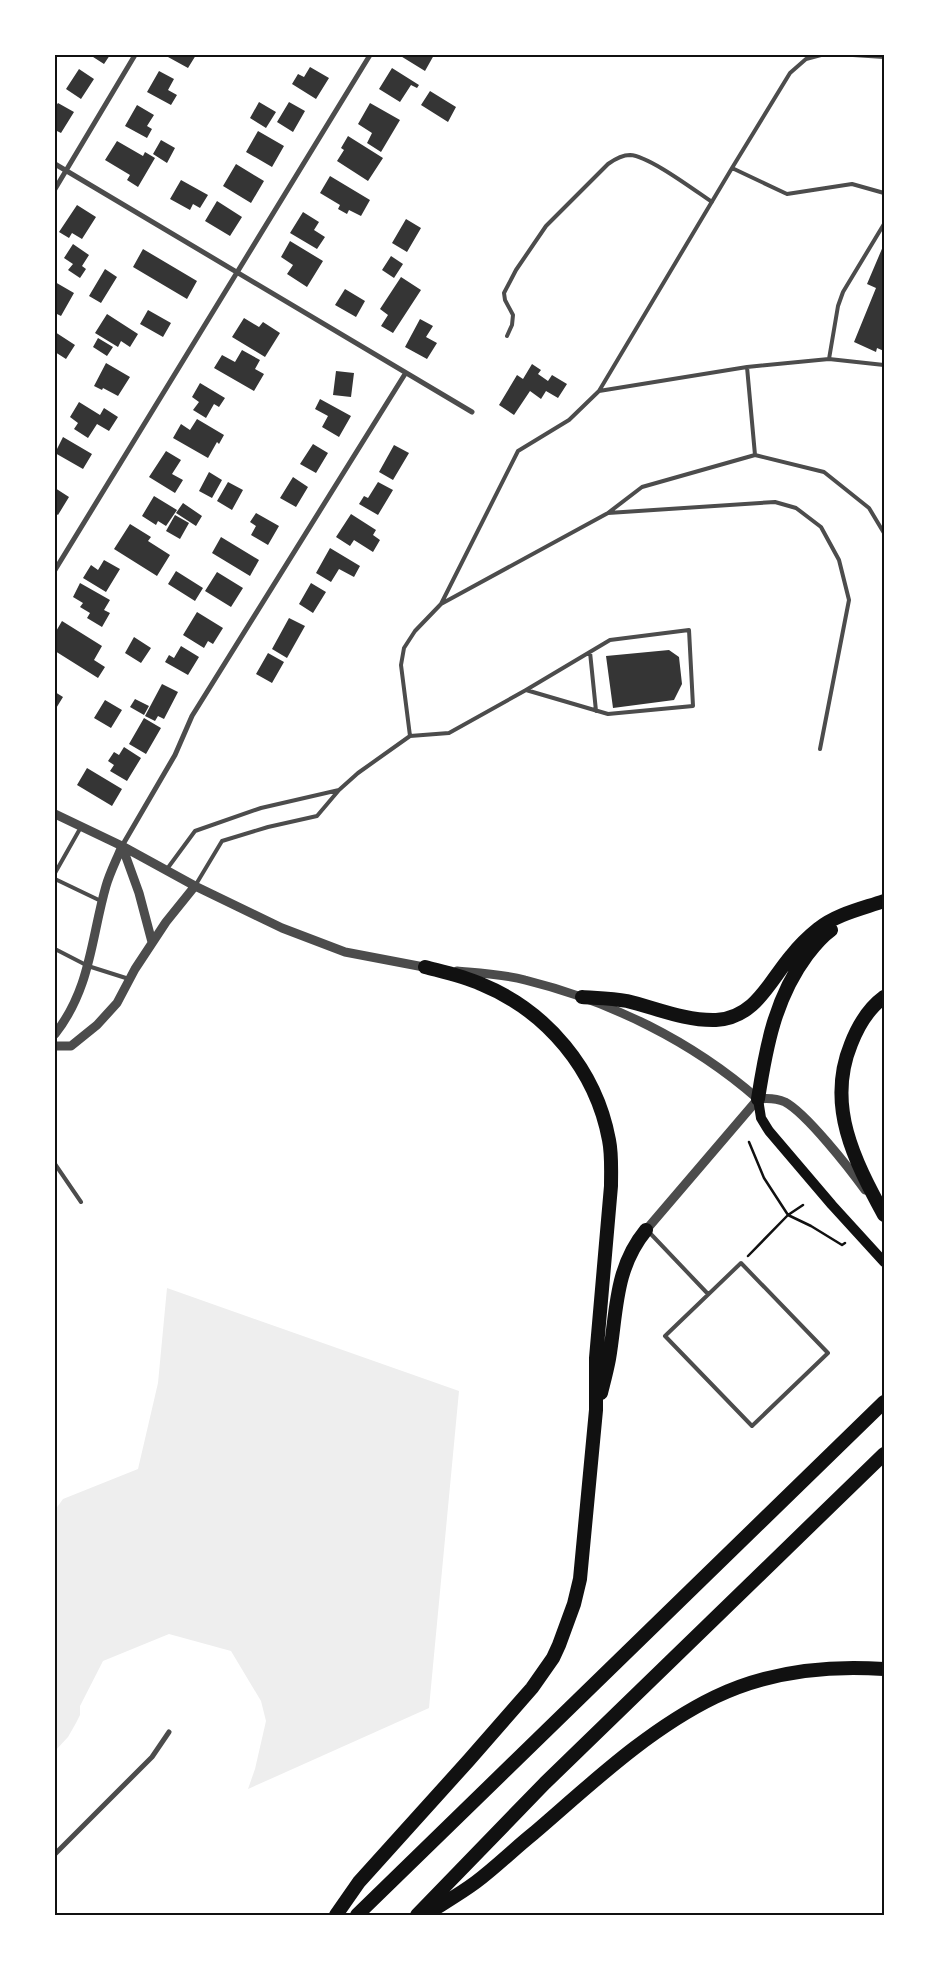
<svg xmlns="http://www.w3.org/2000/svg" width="939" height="1970" viewBox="0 0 939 1970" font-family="'PT Sans Narrow',sans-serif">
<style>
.green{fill:#eee}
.building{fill:#353535}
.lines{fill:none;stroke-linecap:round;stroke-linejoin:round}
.path{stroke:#111;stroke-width:2.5}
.service{stroke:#4c4c4c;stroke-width:4}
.minor{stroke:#4c4c4c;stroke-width:5}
.tertiary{stroke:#4c4c4c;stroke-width:9}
.secondary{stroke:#111;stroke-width:10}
.motorway{stroke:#111;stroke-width:14}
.neatline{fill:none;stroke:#111;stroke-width:2}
</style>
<rect width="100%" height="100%" fill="#fff"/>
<!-- green -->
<path class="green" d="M167,1288l292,103 -30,317 -181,81 7,-20 11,-48 -5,-20 -30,-50 -62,-17 -66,27 -23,45v9l-4,8 -8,14 -13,14v-241l8,-11 75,-30 20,-86z"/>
<!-- building -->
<path class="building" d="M90,55h20l-6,9z
M169,55h27l-8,13 -20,-11z
M399,55h35l-9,16z
M310,67l19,11 -13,21 -24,-15 6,-10 6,3z
M392,68l27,17 -2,3 -6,-3 -11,17 -21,-13z
M79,69l15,10 -13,20 -15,-10z
M159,71l15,8 -6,11 9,5 -6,10 -24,-13z
M430,91l26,16 -8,15 -27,-17z
M259,102l17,10 -10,16 -16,-10z
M289,102l16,9 -12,21 -16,-10z
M58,103l16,9 -13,21 -6,-3v-23z
M370,103l30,17 -19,32 -14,-9 5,-10 -14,-9z
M137,105l17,10 -7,11 5,3 -5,9 -22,-12z
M258,131l26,15 -12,21 -26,-15z
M348,136l35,22 -15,23 -31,-20 7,-11 -3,-2z
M161,140l14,8 -8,15 -14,-9z
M117,141l26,15 2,-4 10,6 -17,29 -11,-7 3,-5 -25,-15z
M236,164l28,17 -13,22 -28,-17z
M330,176l40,24 -9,16 -12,-6 -2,4 -9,-5 2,-4 -20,-12z
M181,180l27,15 -8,13 -7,-4 -3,6 -20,-11z
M217,201l25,16 -12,19 -25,-15z
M77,205l19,12 -14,22 -10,-6 -3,5 -10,-6z
M303,212l16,10 -5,8 11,7 -8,12 -27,-16z
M406,219l15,9 -14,24 -15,-9z
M290,241l33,20 -16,26 -20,-13 6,-9 -12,-8z
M73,244l16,11 -7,11 4,3 -6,9 -12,-8 5,-6 -9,-6z
M884,244v107l-7,-3 -1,4 -22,-10 22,-54 -9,-4z
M143,249l54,32 -10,18 -54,-32z
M391,256l12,8 -9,14 -12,-8z
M105,269l12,8 -16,26 -12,-7z
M401,277l20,13 -28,43 -12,-7 7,-11 -8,-6z
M55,282l19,11 -13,23 -6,-3z
M345,289l20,12 -9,16 -21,-12z
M148,310l23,13 -8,14 -23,-13z
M107,314l31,20 -8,13 -9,-6 -3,6 -23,-14z
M244,318l15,9 4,-5 17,11 -15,24 -33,-20z
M420,319l13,7 -7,11 11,6 -10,16 -22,-12z
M55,332l20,13 -9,14 -11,-7z
M98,338l15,9 -6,9 -14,-9z
M242,350l18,10 -5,9 9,5 -10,17 -40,-23 8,-13 13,7z
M106,363l24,14 -12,19 -15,-8 -1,2 -8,-4z
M532,364l9,6 -3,4 10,7 4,-6 15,9 -9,14 -12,-7 -5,8 -11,-8 -16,24 -15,-10 18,-30 6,4z
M336,371l18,2 -3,24 -18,-2z
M200,383l25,15 -6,9 -5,-3 -8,14 -13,-8 6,-8 -7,-5z
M320,399l31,17 -12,21 -17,-10 6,-11 -13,-7z
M79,402l21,13 4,-7 14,9 -9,14 -12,-7 -9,14 -14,-9 4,-6 -8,-6z
M197,419l27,16 -5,9 -2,-2 -9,16 -35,-20 8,-14 9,6z
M63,437l29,17 -9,15 -28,-16z
M313,444l15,9 -12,20 -16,-9z
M394,445l15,8 -16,27 -14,-8z
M166,451l15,9 -9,14 11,6 -8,13 -26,-16z
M209,472l13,8 -10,18 -13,-7z
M293,477l15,10 -12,20 -16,-9z
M228,482l15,8 -11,20 -15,-9z
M378,482l15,8 -15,25 -19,-11 5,-8 4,2z
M55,488l14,9 -11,18 -3,-2z
M154,496l23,14 -11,16 -8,-5 -2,4 -14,-9z
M183,503l19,13 -6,10 -20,-13z
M256,513l23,13 -11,19 -17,-10 5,-9 -6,-4z
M351,514l25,16 -3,5 7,5 -7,12 -19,-12 -4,6 -14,-9z
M175,515l14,8 -9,16 -14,-8z
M130,524l21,13 -3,4 22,14 -13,21 -43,-27z
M221,537l38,23 -9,16 -38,-23z
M330,548l30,18 -6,11 -15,-8 -8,13 -15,-9z
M104,560l16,9 -14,23 -23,-14 8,-13 7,5z
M176,571l27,17 -8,13 -27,-17z
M217,572l26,16 -12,19 -26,-16z
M80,583l30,17 -6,10 6,3 -8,14 -15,-9 3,-5 -10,-6 3,-4 -10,-6z
M311,583l15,9 -13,21 -14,-9z
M197,612l26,16 -10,16 -5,-3 -4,7 -21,-13z
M289,618l16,8 -18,32 -15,-9z
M62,621l40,25 -8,14 11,7 -7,11 -43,-27v-18z
M134,637l17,11 -10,15 -16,-10z
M181,646l18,11 -11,18 -23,-13 4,-7 5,3z
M669,650l10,7 3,27 -8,16 -61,8 -7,-52z
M268,653l16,9 -12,21 -16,-9z
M162,684l16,8 -14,27 -6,-3 -3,5 -10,-5z
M55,692l8,5 -8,13z
M135,699l14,7 -5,9 -14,-8z
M105,700l17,10 -11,18 -17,-10z
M144,718l17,10 -15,26 -17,-10z
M124,747l17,11 -14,23 -17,-10 4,-6 -6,-4 6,-9 5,3z
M87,768l35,21 -10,17 -35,-21z"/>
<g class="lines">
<!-- path -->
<path class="path" d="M788,1215l23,11 31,19 3,-2
M788,1215l15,-10
M748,1256l40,-41 -24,-37 -15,-36"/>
<!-- service -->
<path class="service" d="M821,55l-15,4 -16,14 -58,95 55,26 65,-10 32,9
M853,55l31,2
M732,168l-133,223 148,-24
M507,336l5,-11 1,-10 -8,-15 -1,-7 12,-23 30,-44 62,-62c7,-5 14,-9 22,-9 19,1 64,35 82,47
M829,359l9,-53 5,-14 41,-68
M884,365l-55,-6 -82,8 8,88 69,17 45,36 15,25
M608,513l167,-11 21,6 25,19 18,33 10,40 -29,149
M441,604l167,-91 34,-26 113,-32
M590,652l6,59
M526,690l84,-50 79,-10 4,76 -85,8 -82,-24 -77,43 -39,3 -9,-71 3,-17 11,-17 26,-27 77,-153 51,-31 30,-29
M167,869l28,-38 66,-23 78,-18
M55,873l26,-46
M55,879l48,23
M195,886l27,-45 46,-14 49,-11 22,-26 19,-17 52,-37
M55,949l33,17 41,13
M55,1164l26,38
M648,1231l60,63
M741,1263l87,90 -76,73 -87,-90z"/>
<!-- minor -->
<path class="minor" d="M55,164l417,248
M55,189l80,-134
M55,570l315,-515
M122,846l53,-91 17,-39 213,-342
M55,1854l97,-97 17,-25"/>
<!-- tertiary -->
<path class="tertiary" d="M55,814l67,32 73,40 87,42 63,24 84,16
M122,846l17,47 13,49
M457,971c23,2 46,3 68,9 85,21 167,61 233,119 9,-1 18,-1 27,3 21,11 65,67 80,88
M55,1034c36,-46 36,-96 51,-148 4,-14 11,-27 16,-40
M55,1046h16l26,-21 20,-22 18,-34 31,-47 29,-36
M646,1230l112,-131"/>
<!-- secondary -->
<path class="secondary" d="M758,1099l3,19 8,13 63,74 52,57"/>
<!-- motorway -->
<path class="motorway" d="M582,997c14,1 30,1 45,4 29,7 58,20 89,19 39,-2 53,-38 75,-64 8,-10 17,-19 27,-27 19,-15 43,-20 66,-28
M884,997c-15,11 -26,29 -33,47 -25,61 3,116 33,171
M758,1099c8,-52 17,-101 49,-144 7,-9 14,-18 24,-25
M601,1393c3,-12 6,-23 8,-34 8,-47 5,-90 37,-129
M336,1915l23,-33 110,-122 63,-72 21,-30 6,-13 15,-41 6,-25 16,-169v-52l15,-172c0,-15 1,-31 -2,-46 -13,-70 -62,-129 -128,-156 -18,-8 -37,-12 -56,-17
M357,1915l527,-513
M417,1915l128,-132 339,-329
M425,1915c17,-11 35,-21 51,-33 20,-15 38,-33 58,-49 56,-48 113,-103 181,-136 52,-25 111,-32 169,-28"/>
</g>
<!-- border -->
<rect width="939" height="1970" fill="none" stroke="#ffffff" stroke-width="112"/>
<rect x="56" y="56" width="827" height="1858" class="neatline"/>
</svg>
